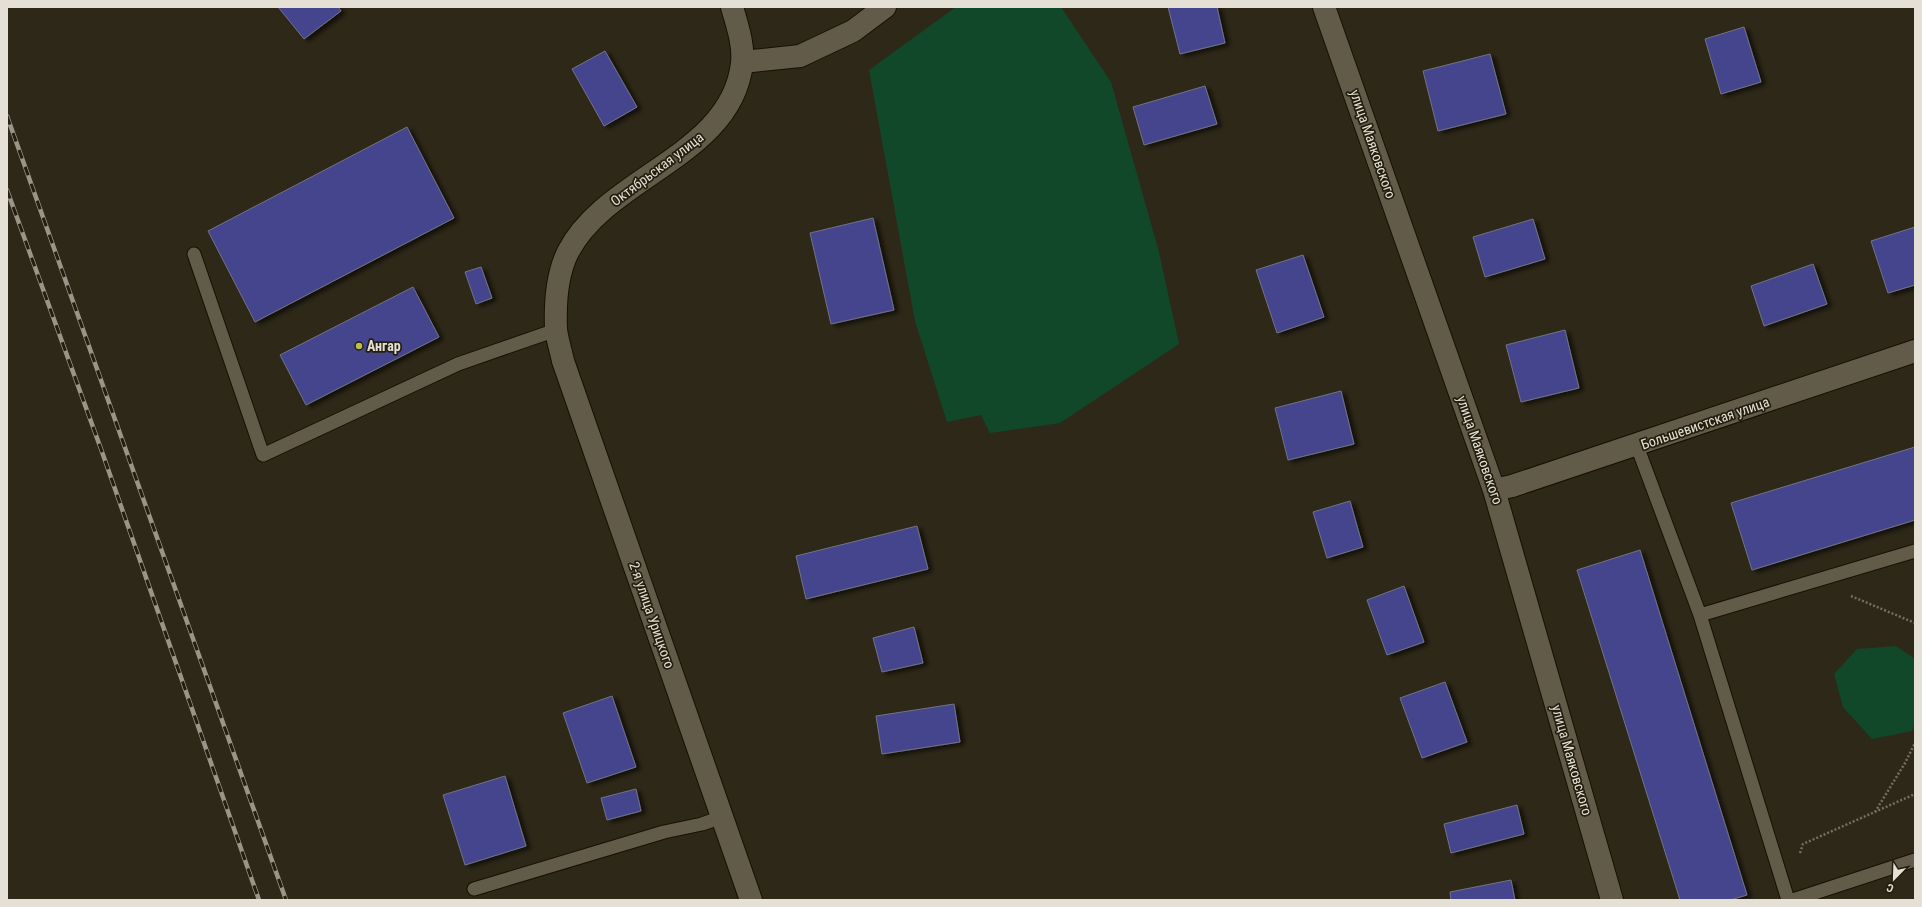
<svg xmlns="http://www.w3.org/2000/svg" width="1922" height="907" viewBox="0 0 1922 907" font-family="'Roboto Condensed',sans-serif">
<style>
.green{fill:#12482a}
.building{fill:#45458d;stroke:#717385;filter:url(#shadow)}
.lines{fill:none;stroke-linecap:round;stroke-linejoin:round}
.lane-casing{stroke:#161103;stroke-width:15}
.street-casing{stroke:#161103;stroke-width:24}
.secondary-casing{stroke:#161103;stroke-width:24}
.path{stroke:#756f62;stroke-width:2.5;stroke-dasharray:2 2;stroke-linecap:butt}
.lane{stroke:#625b4a;stroke-width:13}
.street{stroke:#625b4a;stroke-width:22}
.secondary{stroke:#625b4a;stroke-width:22}
.rail-casing{stroke:#999588;stroke-width:4.5}
.rail{stroke:#241e0f;stroke-width:3;stroke-dasharray:9;stroke-linecap:butt}
.poi-dot{fill:#b7c147;stroke:#241e0f;stroke-width:1.5}
.labels{text-anchor:middle;stroke-width:3.5;stroke-linejoin:round;paint-order:stroke}
.street-label{font-size:14px;fill:#e4e0d6;stroke:#241e0f}
.poi-label{font-size:14px;font-weight:bold;fill:#e4e0d6;stroke:#241e0f;text-anchor:start}
</style>
<defs>
<filter id="shadow"><feDropShadow dx="4.5" dy="2.5" stdDeviation="2" flood-color="#0009"/></filter>
</defs>
<rect width="100%" height="100%" fill="#2e2818"/>
<!-- green -->
<path class="green" d="M956,7h105l50,75 48,170 20,92 -119,79 -70,10 -9,-18 -34,7 -32,-101 -46,-251z
M1896,646l19,13v64l-3,8 -40,8 -29,-32 -9,-33 23,-25z"/>
<!-- building -->
<path class="building" d="M278,7h60l3,4 -37,28z
M1168,7h49l8,36 -45,11z
M1744,27l17,55 -40,12 -16,-55z
M605,51l32,56 -33,19 -32,-57z
M1490,54l16,60 -68,17 -15,-60z
M1205,86l12,38 -73,21 -11,-38z
M407,127l47,91 -199,104 -47,-91z
M873,218l21,92 -63,14 -21,-91z
M1533,219l12,40 -60,18 -12,-40z
M1915,227v58l-27,8 -17,-52z
M1303,255l21,62 -47,16 -21,-63z
M1813,264l14,40 -63,22 -13,-40z
M481,267l11,31 -16,6 -11,-32z
M413,287l26,50 -133,68 -26,-50z
M1565,330l14,58 -58,14 -15,-57z
M1341,391l13,53 -66,16 -13,-52z
M1915,447v73l-163,50 -21,-67z
M1350,501l13,46 -36,11 -14,-46z
M917,526l11,43 -122,30 -10,-43z
M1640,550l107,345 -17,5h-50l-103,-330z
M1404,586l20,56 -37,13 -20,-55z
M914,627l9,36 -41,9 -9,-34z
M1445,682l22,60 -45,16 -22,-60z
M612,696l24,71 -49,16 -24,-70z
M954,704l6,38 -78,12 -6,-38z
M505,776l21,70 -61,19 -22,-70z
M636,789l5,22 -34,9 -6,-22z
M1517,805l7,29 -73,19 -7,-29z
M1511,880l4,20h-64l-1,-8z"/>
<g class="lines">
<defs>
<path id="lane" d="M194,254l69,201 195,-91 98,-34
M1637,446l63,169 88,285
M1700,615l215,-64
M474,889l190,-57 38,-8 20,-7
M1793,900l122,-40"/>
<path id="street" d="M1324,7l170,483 118,410
M743,62l57,-6 53,-25 32,-24
M1494,490l18,-4 403,-135"/>
<path id="secondary" d="M732,7c5,18 12,37 10,56 -10,93 -135,113 -174,189 -11,22 -13,52 -12,77 1,10 5,22 7,32l188,539"/>
</defs>
<!-- lane casing -->
<use href="#lane" class="lane-casing"/>
<!-- street casing -->
<use href="#street" class="street-casing"/>
<!-- secondary casing -->
<use href="#secondary" class="secondary-casing"/>
<!-- path -->
<path class="path" d="M1851,596l64,27
M1875,812l30,-49 10,-20
M1800,853l3,-9 112,-50"/>
<!-- lane -->
<use href="#lane" class="lane"/>
<!-- street -->
<use href="#street" class="street"/>
<!-- secondary -->
<use href="#secondary" class="secondary"/>
<defs>
<path id="rail" d="M7,116l279,784
M7,190l94,259 158,451"/>
</defs>
<!-- rail casing -->
<use href="#rail" class="rail-casing"/>
<!-- rail -->
<use href="#rail" class="rail"/>
</g>
<!-- markers -->
<circle class="poi-dot" cx="359" cy="346" r="4"/>
<g class="labels">
<!-- street labels -->
<g class="street-label">
<text transform="translate(1373 144) rotate(71)" y="5">улица Маяковского</text>
<text transform="translate(657 169) rotate(-37)" y="5">Октябрьская улица</text>
<text transform="translate(1705 423) rotate(-19)" y="5">Большевистская улица</text>
<text transform="translate(1480 450) rotate(71)" y="5">улица Маяковского</text>
<text transform="translate(652 615) rotate(71)" y="5">2-я улица Урицкого</text>
<text transform="translate(1572 760) rotate(74)" y="5">улица Маяковского</text>
</g>
<!-- poi labels -->
<g class="poi-label">
<text x="367" y="351">Ангар</text>
</g>
</g>
<!-- border -->
<rect width="1922" height="907" fill="none" stroke="#e4e0d6" stroke-width="16"/>
<!-- north arrow -->
<g transform="translate(1894 879) rotate(203)" stroke="#241e0f" stroke-width="3" paint-order="stroke">
<path d="M0-3L7 15L0 10L-7 15Z" fill="#e4e0d6"/>
<text y="-6" font-size="11" font-weight="bold" text-anchor="middle" fill="#e4e0d6">С</text>
</g>
</svg>
